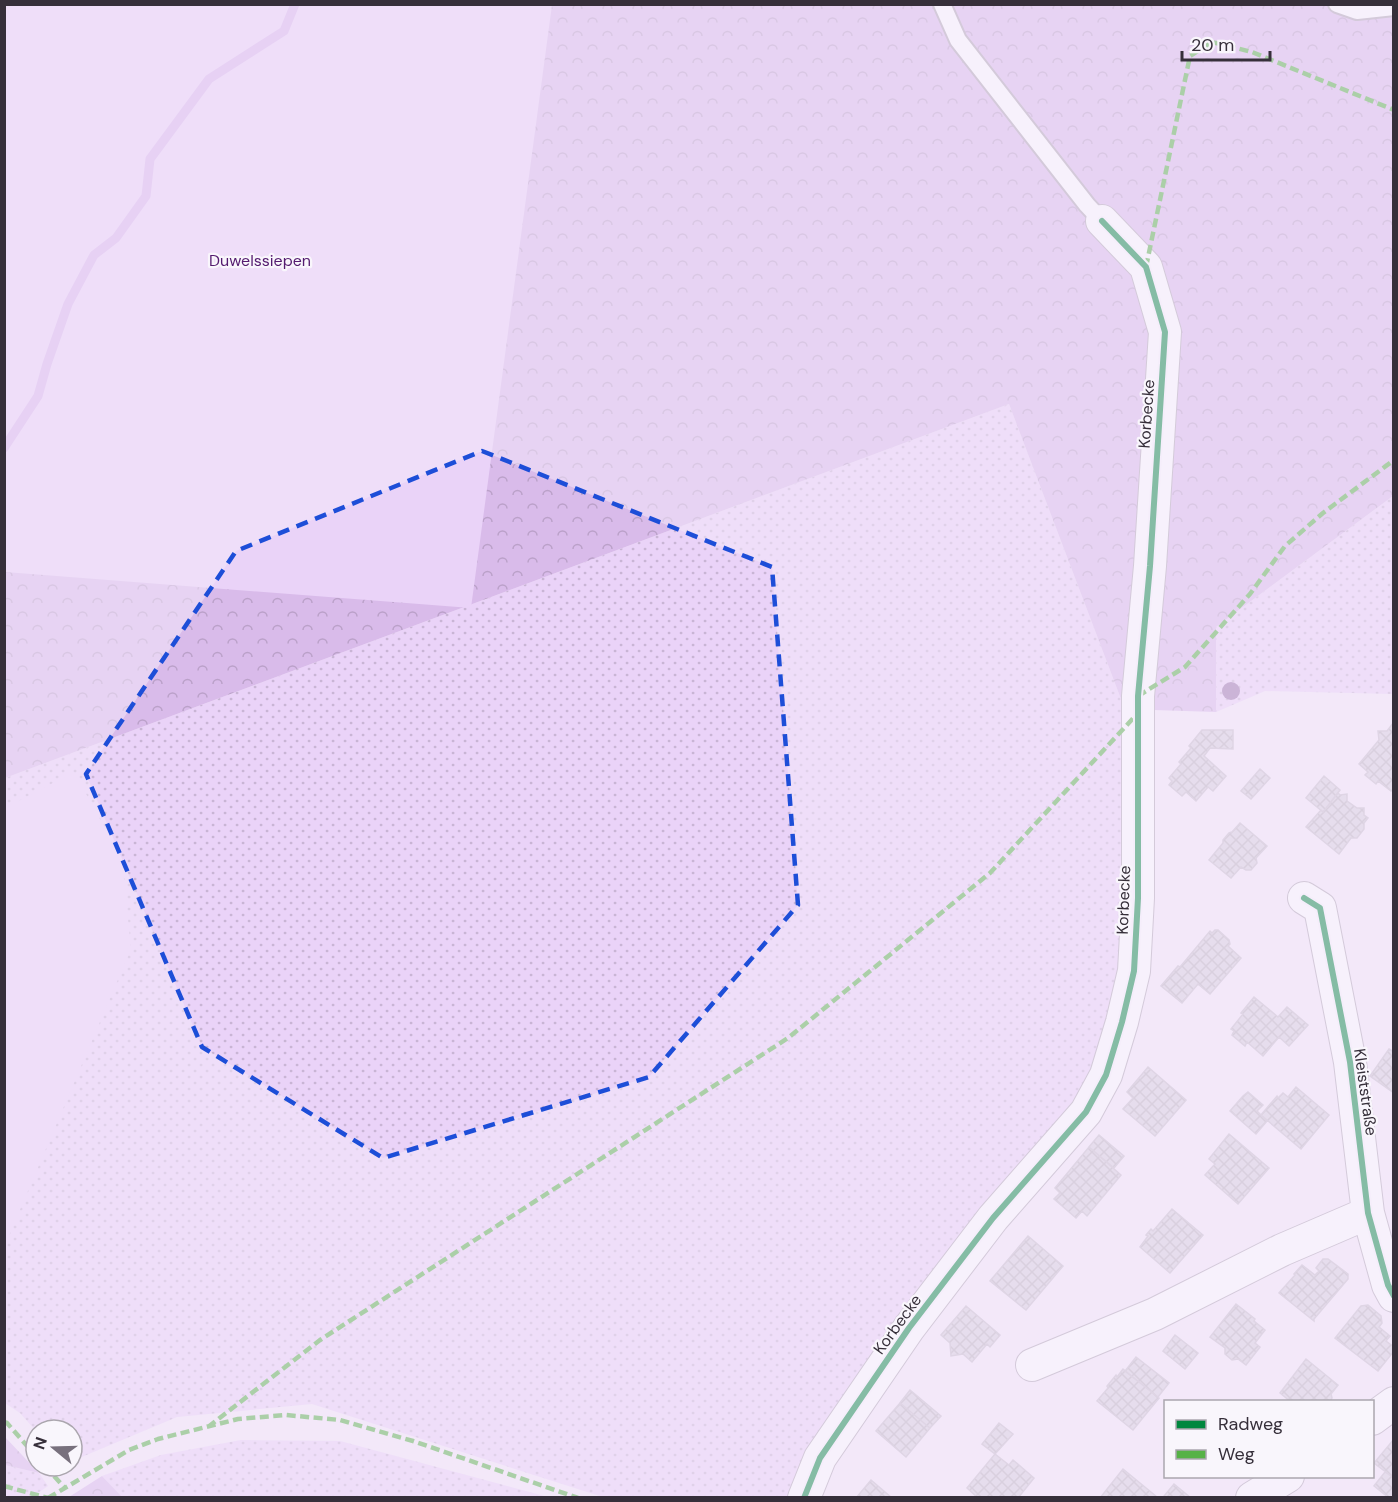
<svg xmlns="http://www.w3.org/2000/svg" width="1398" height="1502" viewBox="0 0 1398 1502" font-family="'DM Sans',sans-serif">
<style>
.grass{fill:url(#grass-dots)}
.forest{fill:url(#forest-crowns)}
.park{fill:#ead3f8}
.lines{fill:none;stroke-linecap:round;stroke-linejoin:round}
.stream{stroke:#d9b6ed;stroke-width:9}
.building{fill:url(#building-cross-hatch);stroke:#c7bfcc;stroke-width:1.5}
.lane-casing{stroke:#afa7b4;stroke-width:20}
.street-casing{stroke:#afa7b4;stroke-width:34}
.lane{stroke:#fdfcfe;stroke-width:16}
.street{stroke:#fdfcfe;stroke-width:32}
.quiet{stroke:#56b246;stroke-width:4.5;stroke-dasharray:9 4.5;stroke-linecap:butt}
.cycleway-casing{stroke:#f9f6fc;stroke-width:10}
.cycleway{stroke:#00873e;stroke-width:6}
.tree{fill:#9c77ad}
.marked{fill:none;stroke:#1d4ed8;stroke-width:4.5;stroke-dasharray:12 8;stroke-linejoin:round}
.labels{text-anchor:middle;stroke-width:4.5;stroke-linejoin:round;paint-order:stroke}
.park-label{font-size:16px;fill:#541b6f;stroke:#f9f6fc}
.street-label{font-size:16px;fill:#362f3a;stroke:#f9f6fc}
</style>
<defs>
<pattern id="grass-dots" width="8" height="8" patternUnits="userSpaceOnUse" patternTransform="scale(1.5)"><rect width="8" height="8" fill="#ead3f8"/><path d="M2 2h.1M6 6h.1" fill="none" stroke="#c9b5d5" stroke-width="1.8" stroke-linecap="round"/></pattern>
<pattern id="forest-crowns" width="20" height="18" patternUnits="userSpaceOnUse" patternTransform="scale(1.5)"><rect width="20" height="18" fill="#d9bbea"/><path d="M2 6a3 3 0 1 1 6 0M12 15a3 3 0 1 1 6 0" fill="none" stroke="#bba1c9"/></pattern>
<pattern id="building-cross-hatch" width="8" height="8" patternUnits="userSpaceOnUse" patternTransform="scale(1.5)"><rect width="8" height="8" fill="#d8d0dd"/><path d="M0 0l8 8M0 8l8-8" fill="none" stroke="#bab3be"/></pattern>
</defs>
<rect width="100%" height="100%" fill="#f3e8f9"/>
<!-- grass -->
<path class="grass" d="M1009,404l115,303 2,170 -8,122 -19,57 -24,47 -281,394h-191l-291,-93 -135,13 -105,44v-31l-36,1 -16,-18 -15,-10v-625z
M1393,496v198l-128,-3 -49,21v-85z
M241,1440l99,1 208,56 -426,1 -20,-22 59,-21z
M5,1465l34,8 9,13 -16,11 -27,1z"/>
<!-- forest -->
<path class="forest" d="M5,5h1388v491l-177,131v85l-62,-2 -30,-3 -115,-303 -1004,374z
M5,1437l34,36 -34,-8z
M102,1476l20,21h-53z"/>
<!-- park -->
<path class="park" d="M4,5h548l-81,603 -466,-36z
M74,772l48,87 9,90 -126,296v-437z"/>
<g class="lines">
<!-- stream -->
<path class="stream" d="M4,448l34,-52 9,-32 21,-60 26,-49 22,-17 30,-42 4,-37 59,-80 75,-48 11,-27"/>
</g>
<!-- building -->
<path class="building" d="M1394,722v66l-3,3 -13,-10 -2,3 -11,-9 3,-3 -9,-8 20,-24 -1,-9h9z
M1202,730h31v19l-23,-1 -6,8 22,20 -13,15 -5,-4 -12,14 -10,-9 -4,4 -13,-11 3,-4 -3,-3 12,-14 -2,-2 12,-14 -2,-2z
M1260,769l10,9 -19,21 -10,-8z
M1324,776l16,14 -17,22 -17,-14z
M1338,793l2,2 7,-1v7l10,7h7v7l4,3 -4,5v6l-7,9h-6l-12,16 -33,-27 15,-17 2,2z
M1240,823l27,23 -11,12 1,5 -6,7h-5l-5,-3 -10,11 -22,-18 14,-17v-3l6,-7 3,-1z
M1215,930h3l11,10 1,4 -2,2 13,12 -31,36 -12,-10 -16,19 -21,-17 17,-20 2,1 30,-36 2,2z
M1254,997l24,20 9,-10 21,18 -19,21 -10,-9 -16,19 -16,-14 -2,4 -13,-11 2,-4 -3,-2 12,-15 -2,-1z
M1389,1049l5,3v41l-24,-17z
M1148,1067l38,33 -31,36 -32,-27 10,-11 -6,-6z
M1296,1087l33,28 -28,34 -40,-34 16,-19 1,2 5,-5 5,4z
M1248,1092l15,13 -6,6 10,10 -11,13 -26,-23 13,-15z
M1229,1134l40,34 -31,36 -33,-29 10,-11 -6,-5z
M1099,1135l25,21 -10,12 -25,-21z
M1089,1147l32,28 -34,41 -5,-5 -6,7 -22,-19 6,-6 -5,-5z
M1172,1209l31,26 -33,38 -30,-26 8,-11 -2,-1 5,-6 2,2z
M1028,1236l35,30 -37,44 -36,-29z
M1323,1259h5l20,15v5l-34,40v2l-35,-28 16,-18 -1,-1 8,-9 13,10 4,-4 -3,-3z
M1236,1304l19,15 -1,2 11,9 -10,13 5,4 -14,18 -8,-6 -6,1 -7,-6v-6l-15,-11z
M1368,1305l13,11 1,7 -3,4 11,9 -4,5 8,6v4l-16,20 -43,-33 26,-32z
M966,1306l34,29 -10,12 -3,-3 -15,18 -9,-8 -12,2 -1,-13 -9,-8z
M1175,1335l23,18 -13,16 -22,-18z
M1136,1357l33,26 -11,14 -33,-26z
M1306,1359l32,26 -7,9 1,4 -2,4h-39l-11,-9z
M1123,1369l36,29 -26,32 -36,-29 11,-13 -1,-2 9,-11 1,2z
M910,1390l31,26 -11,12 -30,-25z
M900,1403l30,25 -24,29 -30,-26z
M999,1423l14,11 -18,20 -13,-10z
M1394,1439v39l-20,-15z
M995,1454l14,11 4,-5 21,18 -16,20h-40l-11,-10z
M1123,1469l34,28 -1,1h-56z
M1385,1472l9,6v20h-5l-15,-12z
M871,1480l21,18h-36z
M1174,1484l17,14h-26l-1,-2z"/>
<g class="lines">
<defs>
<path id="lane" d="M942,4l16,36 129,165 15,16
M1337,4l20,7 37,-4"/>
<path id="street" d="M1304,898l16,10 30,154 18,151 20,72 6,11
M1032,1365l123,-51 127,-64 86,-37
M1372,1419l22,-16
M804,1498l16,-40 89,-130 84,-110 93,-106 20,-37 16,-53 12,-51 4,-73v-202l12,-130 15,-234 -19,-65 -44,-46
M1252,1498l36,-22"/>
</defs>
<!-- lane casing -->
<use href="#lane" class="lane-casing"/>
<!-- street casing -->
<use href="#street" class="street-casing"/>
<!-- lane -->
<use href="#lane" class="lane"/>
<!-- street -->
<use href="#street" class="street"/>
<!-- quiet -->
<path class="quiet" d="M1146,267l44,-211 22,-14 40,10 142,58
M1138,696l47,-29 65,-73 35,-48 38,-33 71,-53
M4,1422l3,1 29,33
M208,1427l112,-87 468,-302 202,-165 148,-160
M45,1466l20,22
M4,1486l44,12
M48,1498l81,-48 29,-11 80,-20 48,-4 54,5 73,21 165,57"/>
<defs>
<path id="cycleway" d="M1304,898l16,10 30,154 18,151 20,72 6,11
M804,1498l16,-40 89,-130 84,-110 93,-106 20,-37 16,-53 12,-51 4,-73v-202l12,-130 15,-234 -19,-65 -44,-46"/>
</defs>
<!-- cycleway casing -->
<use href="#cycleway" class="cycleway-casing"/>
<!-- cycleway -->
<use href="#cycleway" class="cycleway"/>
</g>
<!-- trees -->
<circle class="tree" cx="1231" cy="691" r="9"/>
<!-- marked area -->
<path d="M0 0H1398V1502H0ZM482,451l290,116 26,338 -149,172 -266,81 -181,-111 -116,-273 150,-223z" fill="#f3e8f9" fill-opacity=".55" fill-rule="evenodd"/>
<path class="marked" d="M482,451l290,116 26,338 -149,172 -266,81 -181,-111 -116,-273 150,-223z"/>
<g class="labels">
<!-- park labels -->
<g class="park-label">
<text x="260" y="266">Duwelssiepen</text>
</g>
<!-- street labels -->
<g class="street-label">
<text transform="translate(1146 414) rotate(-86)" y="6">Korbecke</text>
<text transform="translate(1123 900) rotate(-88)" y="6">Korbecke</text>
<text transform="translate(1366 1092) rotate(82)" y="6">Kleiststraße</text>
<text transform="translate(897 1324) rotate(-54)" y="6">Korbecke</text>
</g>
</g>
<!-- border -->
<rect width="1398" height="1502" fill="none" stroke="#362f3a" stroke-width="12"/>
<!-- legend -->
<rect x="1164" y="1400" width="210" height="78" fill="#f9f6fc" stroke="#aba6ae" stroke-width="1.5"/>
<rect x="1176" y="1420" width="30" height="9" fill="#00873e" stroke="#aba6ae" stroke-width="1.5"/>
<text x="1218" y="1430" font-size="18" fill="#362f3a">Radweg</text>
<rect x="1176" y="1450" width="30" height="9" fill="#56b246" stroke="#aba6ae" stroke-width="1.5"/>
<text x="1218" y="1460" font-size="18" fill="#362f3a">Weg</text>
<!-- north arrow -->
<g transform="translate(54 1448) rotate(289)"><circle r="28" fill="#f9f6fc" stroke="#aba6ae" stroke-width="1.5"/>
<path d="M0-4.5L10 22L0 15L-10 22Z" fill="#78707d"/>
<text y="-9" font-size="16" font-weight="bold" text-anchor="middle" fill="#362f3a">N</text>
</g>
<!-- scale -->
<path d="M1182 51v9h88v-9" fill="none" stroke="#362f3a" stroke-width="3"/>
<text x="1191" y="51" font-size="18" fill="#362f3a" stroke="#f9f6fc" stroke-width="4.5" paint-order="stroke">20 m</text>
</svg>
